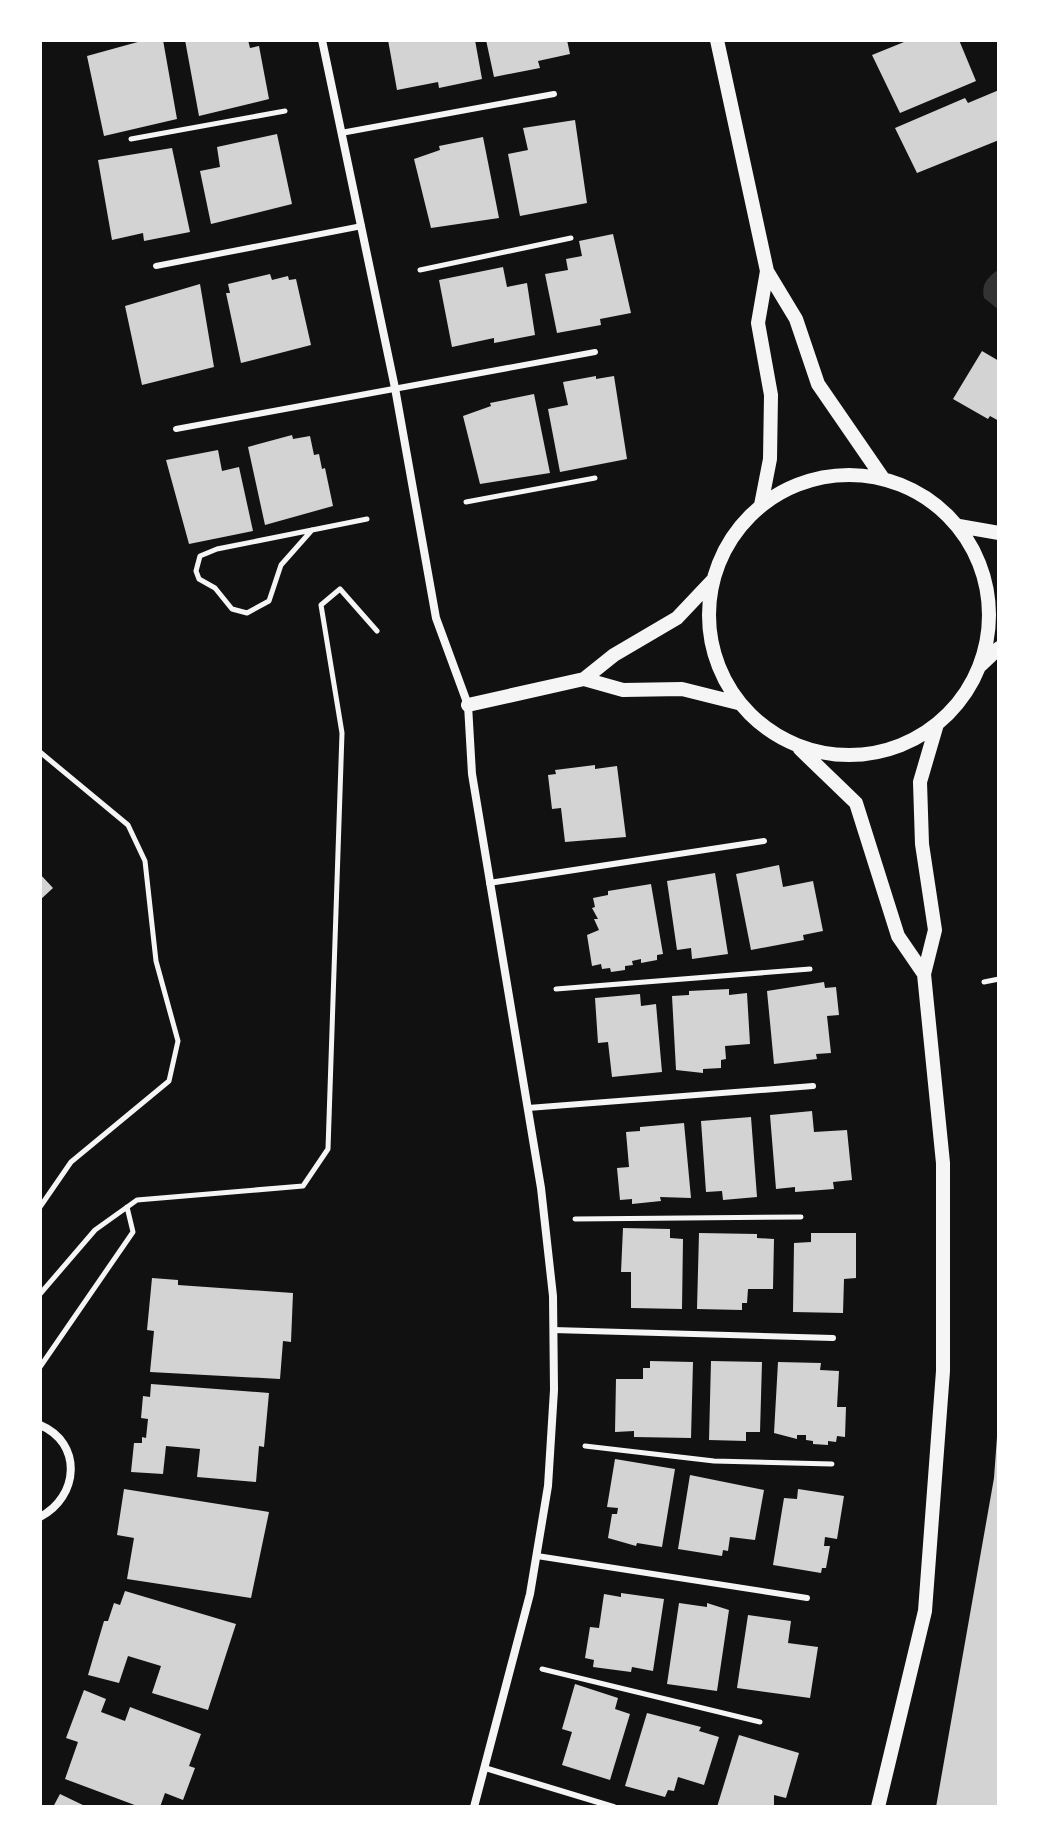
<svg xmlns="http://www.w3.org/2000/svg" width="1039" height="1847" viewBox="0 0 1039 1847" font-family="Poppins,sans-serif">
<style>
.water{fill:#333}
.building{fill:#d3d3d3}
.lines{fill:none;stroke-linecap:round;stroke-linejoin:round}
.path{stroke:#f5f5f5;stroke-width:5}
.service{stroke:#f5f5f5;stroke-width:6}
.minor{stroke:#f5f5f5;stroke-width:8}
.tertiary{stroke:#f5f5f5;stroke-width:14}
</style>
<rect width="100%" height="100%" fill="#111"/>
<!-- water -->
<path class="water" d="M999,269v41l-15,-12c-3,-14 3,-20 15,-29z"/>
<!-- building -->
<path class="building" d="M145,40h18l14,79 -73,17 -17,-80z
M185,40h63l2,8 9,-2 10,53 -70,17z
M388,40h87l7,39 -43,9 -1,-6 -41,8z
M486,40h81l3,14 -32,7 2,7 -46,9z
M909,40h50l17,41 -76,32 -28,-58z
M999,90v50l-82,33 -22,-45 70,-30 3,5z
M575,120l12,83 -67,13 -12,-62 20,-4 -5,-22z
M277,134l15,70 -81,20 -11,-53 20,-4 -3,-20z
M483,137l16,81 -68,10 -17,-69 26,-9 -1,-4z
M172,148l18,84 -46,9 -1,-8 -31,7 -14,-80z
M613,234l18,79 -31,6 1,6 -44,8 -12,-59 23,-4 -2,-11 16,-3 -3,-15z
M503,267l4,20 20,-4 8,52 -41,8v-5l-42,9 -13,-67z
M270,274l2,6 16,-4 1,4 7,-1 15,66 -70,18 -15,-70h4l-2,-9z
M200,284l14,83 -72,18 -17,-79z
M982,351l17,10v60l-9,-5 -2,3 -35,-20z
M596,376v3l18,-3 13,83 -67,13 -12,-63 20,-4 -5,-23z
M534,394l16,79 -70,11 -17,-68 28,-10 -1,-3z
M292,435l1,4 17,-3 4,19 5,-1 3,15 3,-1 8,38 -68,19 -17,-78z
M218,450l4,21 17,-4 14,64 -64,13 -23,-84z
M595,765v4l22,-3 9,71 -61,5 -4,-34 -9,1 -4,-34 8,-1 -1,-4z
M779,865l4,22 30,-6 10,50 -20,4 1,5 -53,10 -15,-76z
M715,873l13,81 -36,5 -1,-11 -14,2 -10,-69z
M40,874l13,14 -13,12z
M651,884l12,70 -6,1v5l-16,3v-4l-9,2 1,4 -8,1v4l-14,2 -1,-4 -8,1 -1,-5 -9,2 -5,-31 12,-5 -5,-11h4l-6,-11 3,-1 -2,-9 15,-3v-4z
M824,982l1,6 11,-1 3,28 -12,1 4,37 -15,1 1,5 -43,5 -7,-73z
M729,989v6l18,-2 3,51 -25,2 1,13 -5,1v8l-18,1v4l-27,-3 -4,-74 17,-1v-4z
M640,994l1,12 15,-2 6,68 -50,5 -4,-35 -10,1 -3,-45z
M812,1111l2,21 33,-2 5,50 -19,2 1,7 -39,3v-5l-19,2 -6,-74z
M751,1117l6,80 -34,3 -1,-9 -16,1 -5,-71z
M684,1123l7,75 -31,-1 1,4 -29,3v-5l-12,1 -3,-32 12,-1 -3,-35 14,-1v-4z
M623,1228l47,1v9l13,1 -1,70 -51,-1v-36h-10z
M699,1233l58,1v4l17,1 -1,50h-25l-1,14h-5v7l-45,-1z
M811,1233h45v45l-12,1 -1,34 -50,-1 1,-69 17,-1z
M152,1278l26,2v5l115,8 -2,49 -8,-1 -3,38 -130,-7 4,-41 -7,-1z
M650,1361l43,1 -2,76 -57,-1v-6l-19,1 1,-53h27v-11h7z
M711,1361l51,1 -2,70h-14v9l-37,-1z
M778,1362l43,1 -1,7 19,1 -2,36h9l-1,30 -8,-1 -1,6 -8,-1v4l-15,-1v-3l-7,-1v-5h-9v4l-23,-6z
M151,1384l118,9 -5,54 -5,-1 -3,36 -59,-5 3,-28 -34,-3 -3,28 -32,-2 3,-29h8v-6l4,1 2,-19 -7,-1 2,-22 7,1z
M997,1437l2,370h-63l58,-329z
M615,1459l60,10 -13,78 -25,-4 -1,3 -28,-8 4,-24h5l1,-6 -11,-1z
M690,1475l74,15 -9,50 -25,-3 -2,14 -5,-1 -1,6 -44,-7z
M124,1489l145,23 -18,86 -124,-19 7,-41 -17,-3z
M798,1489l46,7 -7,43 -12,-2 -1,9h6l-4,22h-4l-1,5 -48,-8 11,-67 13,1z
M125,1591l111,33 -28,86 -56,-17 9,-27 -33,-10 -9,27 -31,-8 16,-54h4l6,-18 6,2z
M621,1593l43,6 -11,72 -21,-4 -1,5 -38,-5 1,-7 -9,-2 5,-31 9,1 5,-34 17,3z
M679,1603l28,4v-4l22,7 -12,81 -50,-7z
M748,1615l43,6 -3,22 30,4 -8,51 -73,-10z
M575,1684l43,14 -3,11 15,5 -20,66 -48,-15 10,-33 -10,-3z
M84,1690l22,9 -5,13 24,9 5,-14 71,27 -12,32 6,2 -12,32 -18,-7 -5,14h-20l-75,-28 13,-37 -12,-4z
M647,1713l54,14 -2,4 20,6 -15,48 -26,-8 -4,14 -6,-1 -3,7 -40,-11z
M739,1735l60,18 -13,45 -12,-3v12h-57z
M60,1794l27,13h-34z"/>
<g class="lines">
<!-- path -->
<path class="path" d="M131,139l154,-28
M420,270l151,-32
M466,502l129,-24
M312,530l-31,35 -12,36 -22,12 -15,-4 -17,-21 -16,-9 -3,-8 4,-15 17,-7 150,-30
M40,752l88,73 17,36 11,100 22,80 -9,40 -98,81 -31,45
M984,982l15,-3
M556,989l254,-20
M575,1219l226,-2
M40,1294l55,-64 42,-30 166,-14 25,-37 14,-416 -21,-128 19,-16 37,42
M40,1367l93,-135 -6,-25
M585,1446l129,15 118,3
M542,1669l218,53"/>
<!-- service -->
<path class="service" d="M341,133l213,-39
M156,266l206,-40
M176,429l419,-77
M489,883l275,-42
M528,1108l285,-22
M553,1330l280,8
M537,1556l270,42
M485,1768l129,39"/>
<!-- minor -->
<path class="minor" d="M322,40l73,348 41,230 32,87 4,69 69,414 12,108 1,94 -6,96 -18,108 -56,213
M40,1425c43,18 39,72 0,92"/>
<!-- tertiary -->
<path class="tertiary" d="M717,40l50,231 29,48 22,65 64,93
M709 615a140 140 0 1 1 280 0a140 140 0 1 1-280 0Z
M761,505l9,-46 1,-64 -13,-72 9,-52
M959,526l40,7
M981,665l18,-17
M584,679l39,11 59,-1 56,14
M468,705l116,-26 30,-24 63,-37 35,-37
M800,749l56,54 42,133 26,38
M878,1807l47,-196 18,-240v-208l-19,-189 11,-44 -13,-86 -2,-62 17,-58"/>
</g>
<!-- border -->
<rect width="1039" height="1847" fill="none" stroke="#ffffff" stroke-width="84"/>
</svg>
